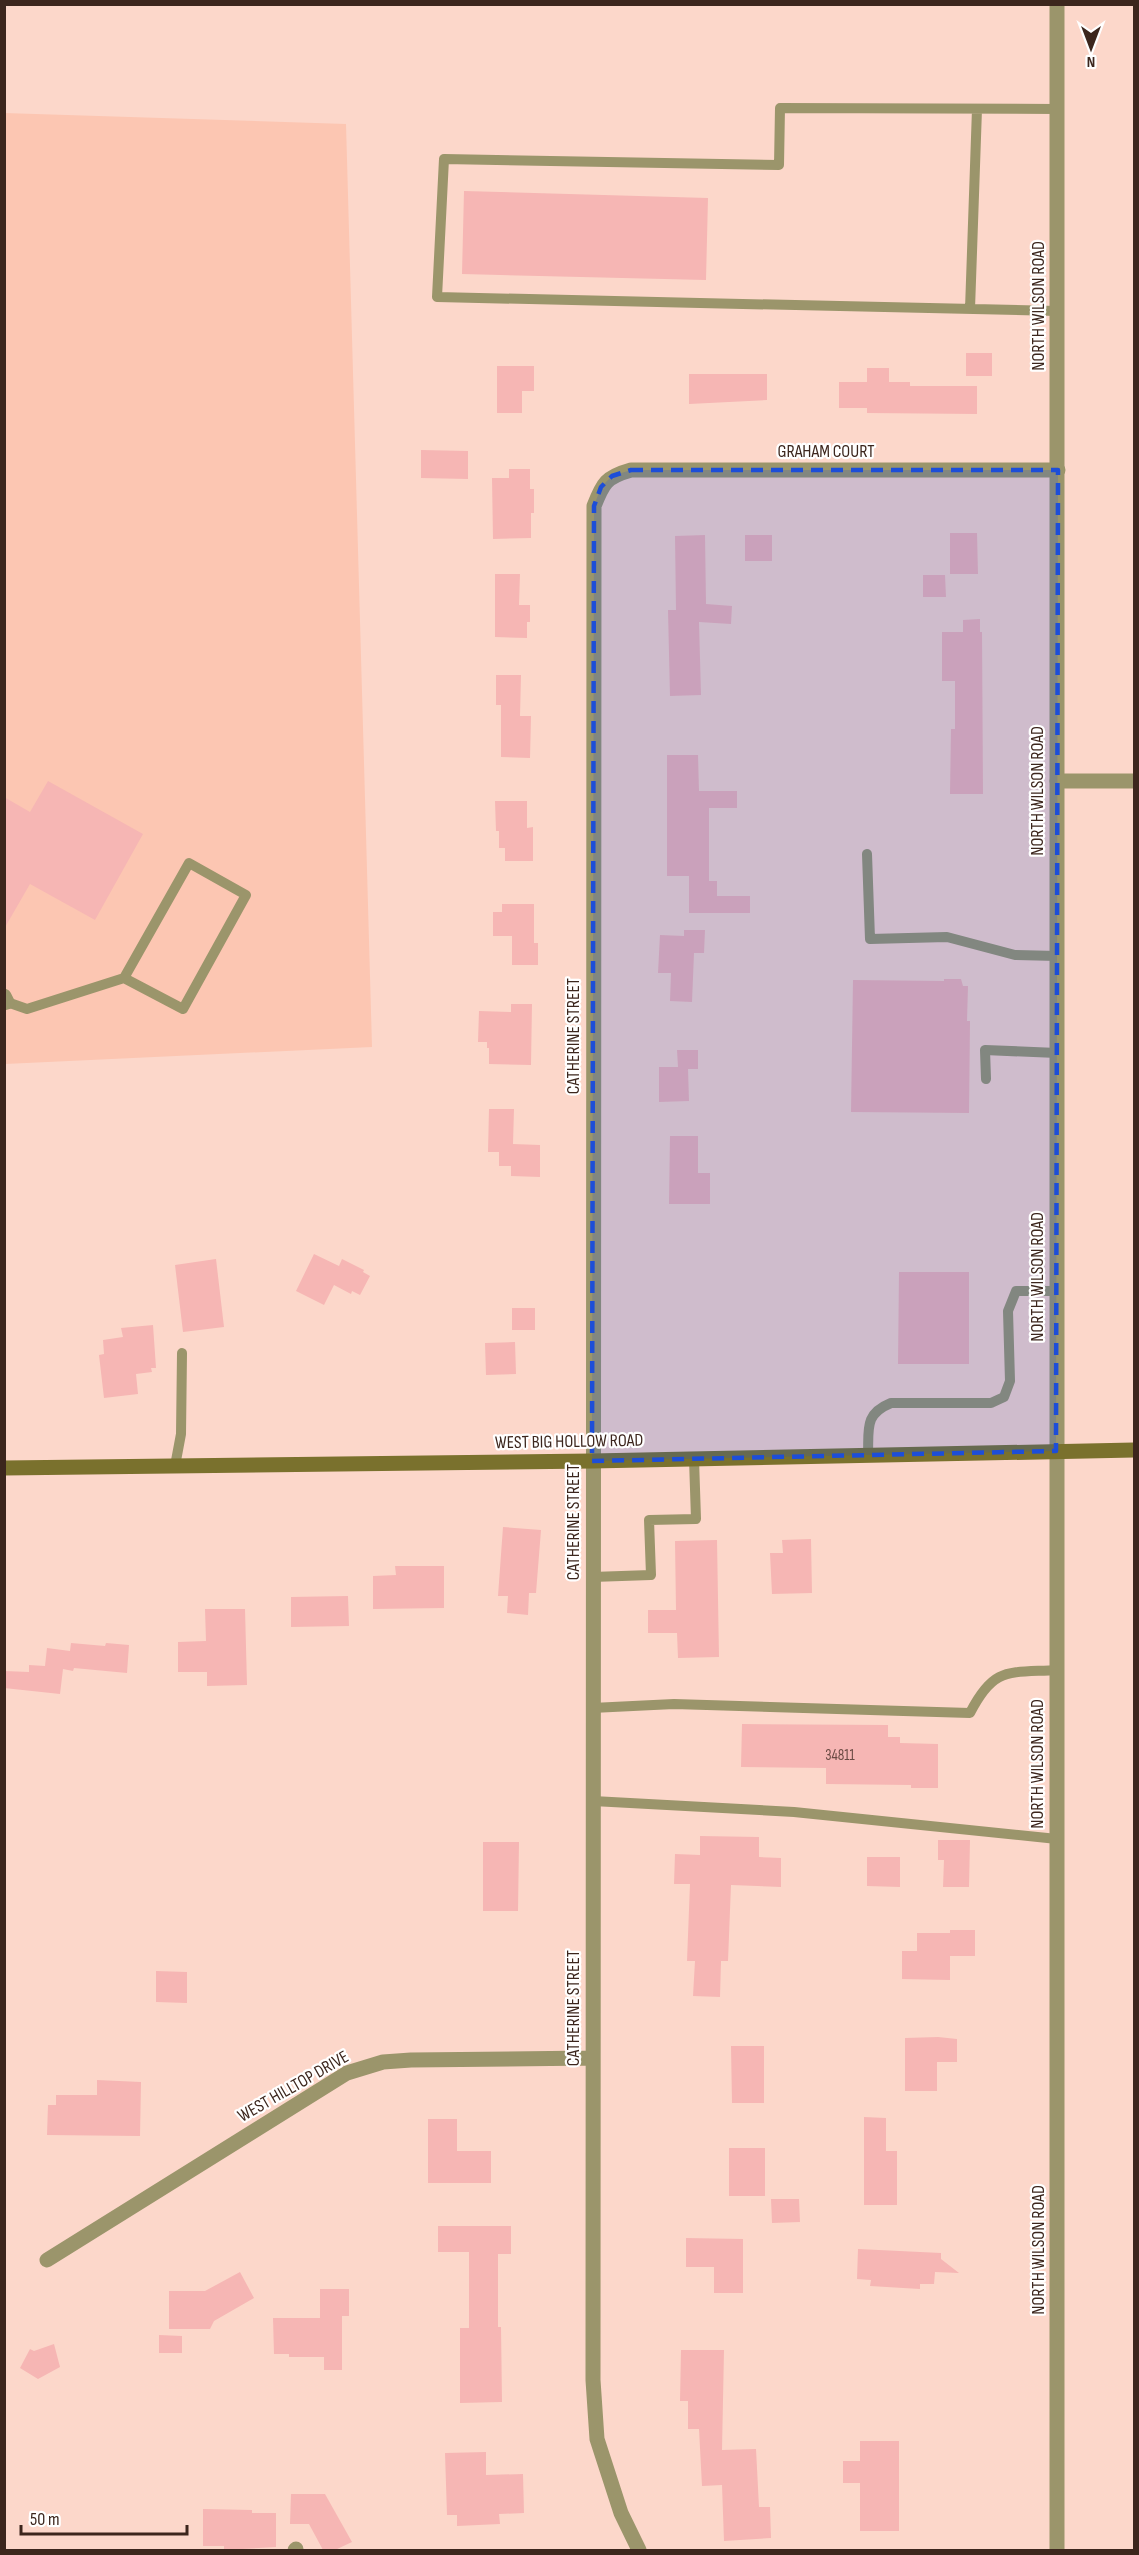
<svg xmlns="http://www.w3.org/2000/svg" width="1139" height="2555" viewBox="0 0 1139 2555" font-family="'Sofia Sans Condensed',sans-serif">
<style>
.built{fill:#fcc6b2}
.building{fill:#f6b6b4}
.lines{fill:none;stroke-linecap:round;stroke-linejoin:round}
.service{stroke:#9b956b;stroke-width:10}
.minor{stroke:#9b956b;stroke-width:15}
.tertiary{stroke:#9b956b;stroke-width:15}
.secondary{stroke:#7a712d;stroke-width:15}
.marked{fill:#1d4ed8;fill-opacity:0.2;stroke:#1d4ed8;stroke-width:4.5;stroke-dasharray:12 8;stroke-linejoin:round}
.labels{text-anchor:middle;stroke-width:4.5;stroke-linejoin:round;paint-order:stroke}
.number-label{font-size:15px;fill:#6a4a43}
.street-label{font-size:18px;fill:#3c261d;stroke:#fff}
</style>
<rect width="100%" height="100%" fill="#fcd7ca"/>
<!-- built -->
<path class="built" d="M4,113l342,11 26,923 -367,17z"/>
<!-- building -->
<path class="building" d="M464,191l244,7 -2,82 -244,-6z
M966,353h26v23h-26z
M497,366h37v25h-12v22h-25z
M867,368h22v14h21v4h67v28l-110,-1v-5h-28v-26h28z
M689,374h78v26l-78,4z
M421,450l47,1v28l-47,-1z
M509,469h21v20h4v24h-3v25l-38,1 -1,-61h17z
M950,533h27l1,41h-28z
M705,535l1,69 26,2 -1,18 -32,-2 2,73 -31,1 -2,-86h8l-1,-74z
M745,535h27v26h-27z
M495,574h25l-1,31h11v17h-3v16l-32,-1z
M923,575h22l1,22h-23z
M980,619v13h2l1,162h-33l1,-65h4v-48h-13v-49h21v-12z
M496,675h25l-1,41h11l-1,42 -29,-1v-52h-5z
M667,755h31l1,36h38v17h-28v73h8v15h33v17h-61v-37h-22z
M48,781l95,53 -48,86 -65,-36 -26,45v-132l26,15z
M495,801h32v27l6,-1v34h-28v-13h-6v-17h-3z
M502,904h32v39h4v22h-26v-29h-19v-24h9z
M684,930h21l-1,23h-10l-2,49 -22,-1 1,-28h-13l2,-38 24,1z
M944,979h17l2,7h5l-1,35h3l-1,92 -118,-1 2,-132 91,1z
M511,1004h21l-1,61 -42,-1v-16h-2v-6h-9l1,-31 32,1z
M677,1050h21v19h-10l1,32 -30,1v-35h19z
M489,1109h25l-1,35 27,1v32l-29,-1v-10h-12v-14h-11z
M670,1136h28v37h12v31h-41z
M314,1254l25,12 3,-7 22,11 -1,2 7,4 -10,19 -8,-4 -1,3 -17,-9 -10,20 -28,-14z
M216,1259l8,68 -41,5 -8,-67z
M899,1272h70v92h-71z
M512,1308h23v22h-23z
M153,1325l3,43h-5l1,4 -16,2 2,20 -34,4 -5,-43 5,-1 -1,-14 20,-3 -2,-9z
M515,1342l1,32 -30,1 -1,-32z
M503,1527l38,3 -5,63h-7l-1,22 -21,-2 1,-17h-10z
M811,1539l1,54 -40,1 -2,-41h13l-1,-13z
M717,1540l2,117 -41,1 -1,-25h-29v-23h28l-1,-69z
M395,1566h49v42l-71,1v-33l23,-1z
M348,1596l1,30 -58,1v-30z
M205,1609h40l2,76 -40,1v-14h-29v-30l28,-1z
M71,1643l34,3 1,-3 23,2 -2,28 -53,-5 -1,3 -10,-2 -3,25 -56,-6v-17l25,1v-7l16,1 2,-18 23,3z
M742,1724l146,1v12h12v6l38,1v44h-27v-3l-85,-1v-16l-85,-1z
M700,1836l59,1v20l22,1v29l-50,-2 -3,76h-7l-1,36 -27,-1 2,-35h-8l3,-77h-16l1,-30 25,1z
M938,1840h32l-1,47h-26l1,-27h-6z
M483,1842h36l-1,69h-35z
M867,1857h33v30l-33,-1z
M950,1930h25v26h-25v24l-48,-1v-28h15v-18h33z
M156,1971l31,1v31l-31,-1z
M938,2037l19,2v23h-20v29h-32v-53z
M731,2046h33v57h-32z
M97,2080l44,2 -1,54 -93,-1 1,-30h8v-10h41z
M864,2117l22,1v33h11v54h-33z
M428,2119h29v32h34v32h-63z
M729,2148h36v48h-36z
M771,2199h28l1,23 -28,1z
M438,2226h73v28h-13v73h3l1,75 -42,1v-75h9v-76h-31z
M686,2238l57,1v54h-29v-26h-28z
M858,2249l83,4v6l18,14 -24,-1 -1,12h-14v5l-50,-3 1,-6 -14,-1z
M240,2272l14,26 -40,23 -4,8h-41v-38h36z
M320,2289h29v27h-7v54h-18v-13h-35v-3h-15l-1,-36h47z
M159,2335l23,1v17h-23z
M54,2344l6,23 -22,12 -18,-11 10,-19 4,2z
M681,2350h43l-2,100 34,-1 3,58h11l1,31 -47,3 -2,-56 -20,1 -3,-57h-11v-28h-8z
M860,2441h39v90h-39v-48h-17v-22h17z
M486,2452v23l37,-1 1,39 -25,1 1,10 -43,2v-11h-10l-2,-62z
M291,2494h34l27,48 -17,8h-12l-14,-26h-19z
M203,2509l49,1v3h24v34l-52,3v-4h-21z"/>
<g class="lines">
<!-- service -->
<path class="service" d="M1057,109l-277,-1 -1,57 -335,-6 -7,138 620,14
M970,309l7,-200
M867,854l3,85 77,-2 68,18 42,1
M7,1002l20,7 97,-31 65,-115 57,32 -63,114 -59,-31
M986,1079l-1,-29 72,3
M868,1455c1,-26 -4,-41 23,-52h100l13,-6 6,-16 -2,-70 8,-20h40
M175,1466l6,-32 1,-81
M592,1577l59,-2 -2,-55 47,-1 -2,-60
M592,1708l82,-4 296,9c24,-47 38,-40 87,-43
M593,1801l201,11 263,27"/>
<!-- minor -->
<path class="minor" d="M1057,781h77
M4,996l3,6 -3,1
M47,2260l300,-187 36,-11 28,-2 182,-2
M295,2550l1,-1
M639,2550l-18,-37 -24,-74 -4,-59 1,-1874c9,-23 12,-29 37,-36h427"/>
<!-- tertiary -->
<path class="tertiary" d="M1057,4v2546"/>
<!-- secondary -->
<path class="secondary" d="M4,1468l588,-7 542,-11"/>
</g>
<!-- marked area -->
<path class="marked" d="M631,470h427l-2,981 -464,10 2,-955 7,-19 11,-11z"/>
<g class="labels">
<!-- number labels -->
<g class="number-label">
<text x="840" y="1760">34811</text>
</g>
<!-- street labels -->
<g class="street-label">
<text transform="translate(1038 306) rotate(-90)" y="6">NORTH WILSON ROAD</text>
<text x="826" y="457">GRAHAM COURT</text>
<text transform="translate(1037 791) rotate(-90)" y="6">NORTH WILSON ROAD</text>
<text transform="translate(573 1036) rotate(-90)" y="6">CATHERINE STREET</text>
<text transform="translate(1037 1277) rotate(-90)" y="6">NORTH WILSON ROAD</text>
<text transform="translate(569 1441) rotate(-1)" y="6">WEST BIG HOLLOW ROAD</text>
<text transform="translate(573 1522) rotate(-90)" y="6">CATHERINE STREET</text>
<text transform="translate(1037 1764) rotate(-90)" y="6">NORTH WILSON ROAD</text>
<text transform="translate(573 2008) rotate(-90)" y="6">CATHERINE STREET</text>
<text transform="translate(293 2086) rotate(-30)" y="6">WEST HILLTOP DRIVE</text>
<text transform="translate(1038 2250) rotate(-90)" y="6">NORTH WILSON ROAD</text>
</g>
</g>
<!-- border -->
<rect width="1139" height="2555" fill="none" stroke="#3c261d" stroke-width="12"/>
<!-- north arrow -->
<g transform="translate(1091 48) rotate(180)" stroke="#ffffff" stroke-width="4.5" paint-order="stroke">
<path d="M0-4.5L10 22L0 15L-10 22Z" fill="#3c261d"/>
<text y="-9" font-size="16" font-weight="bold" text-anchor="middle" fill="#3c261d">N</text>
</g>
<!-- scale -->
<path d="M21 2525v9h166v-9" fill="none" stroke="#3c261d" stroke-width="3"/>
<text x="30" y="2525" font-size="18" fill="#3c261d" stroke="#ffffff" stroke-width="4.5" paint-order="stroke">50 m</text>
</svg>
